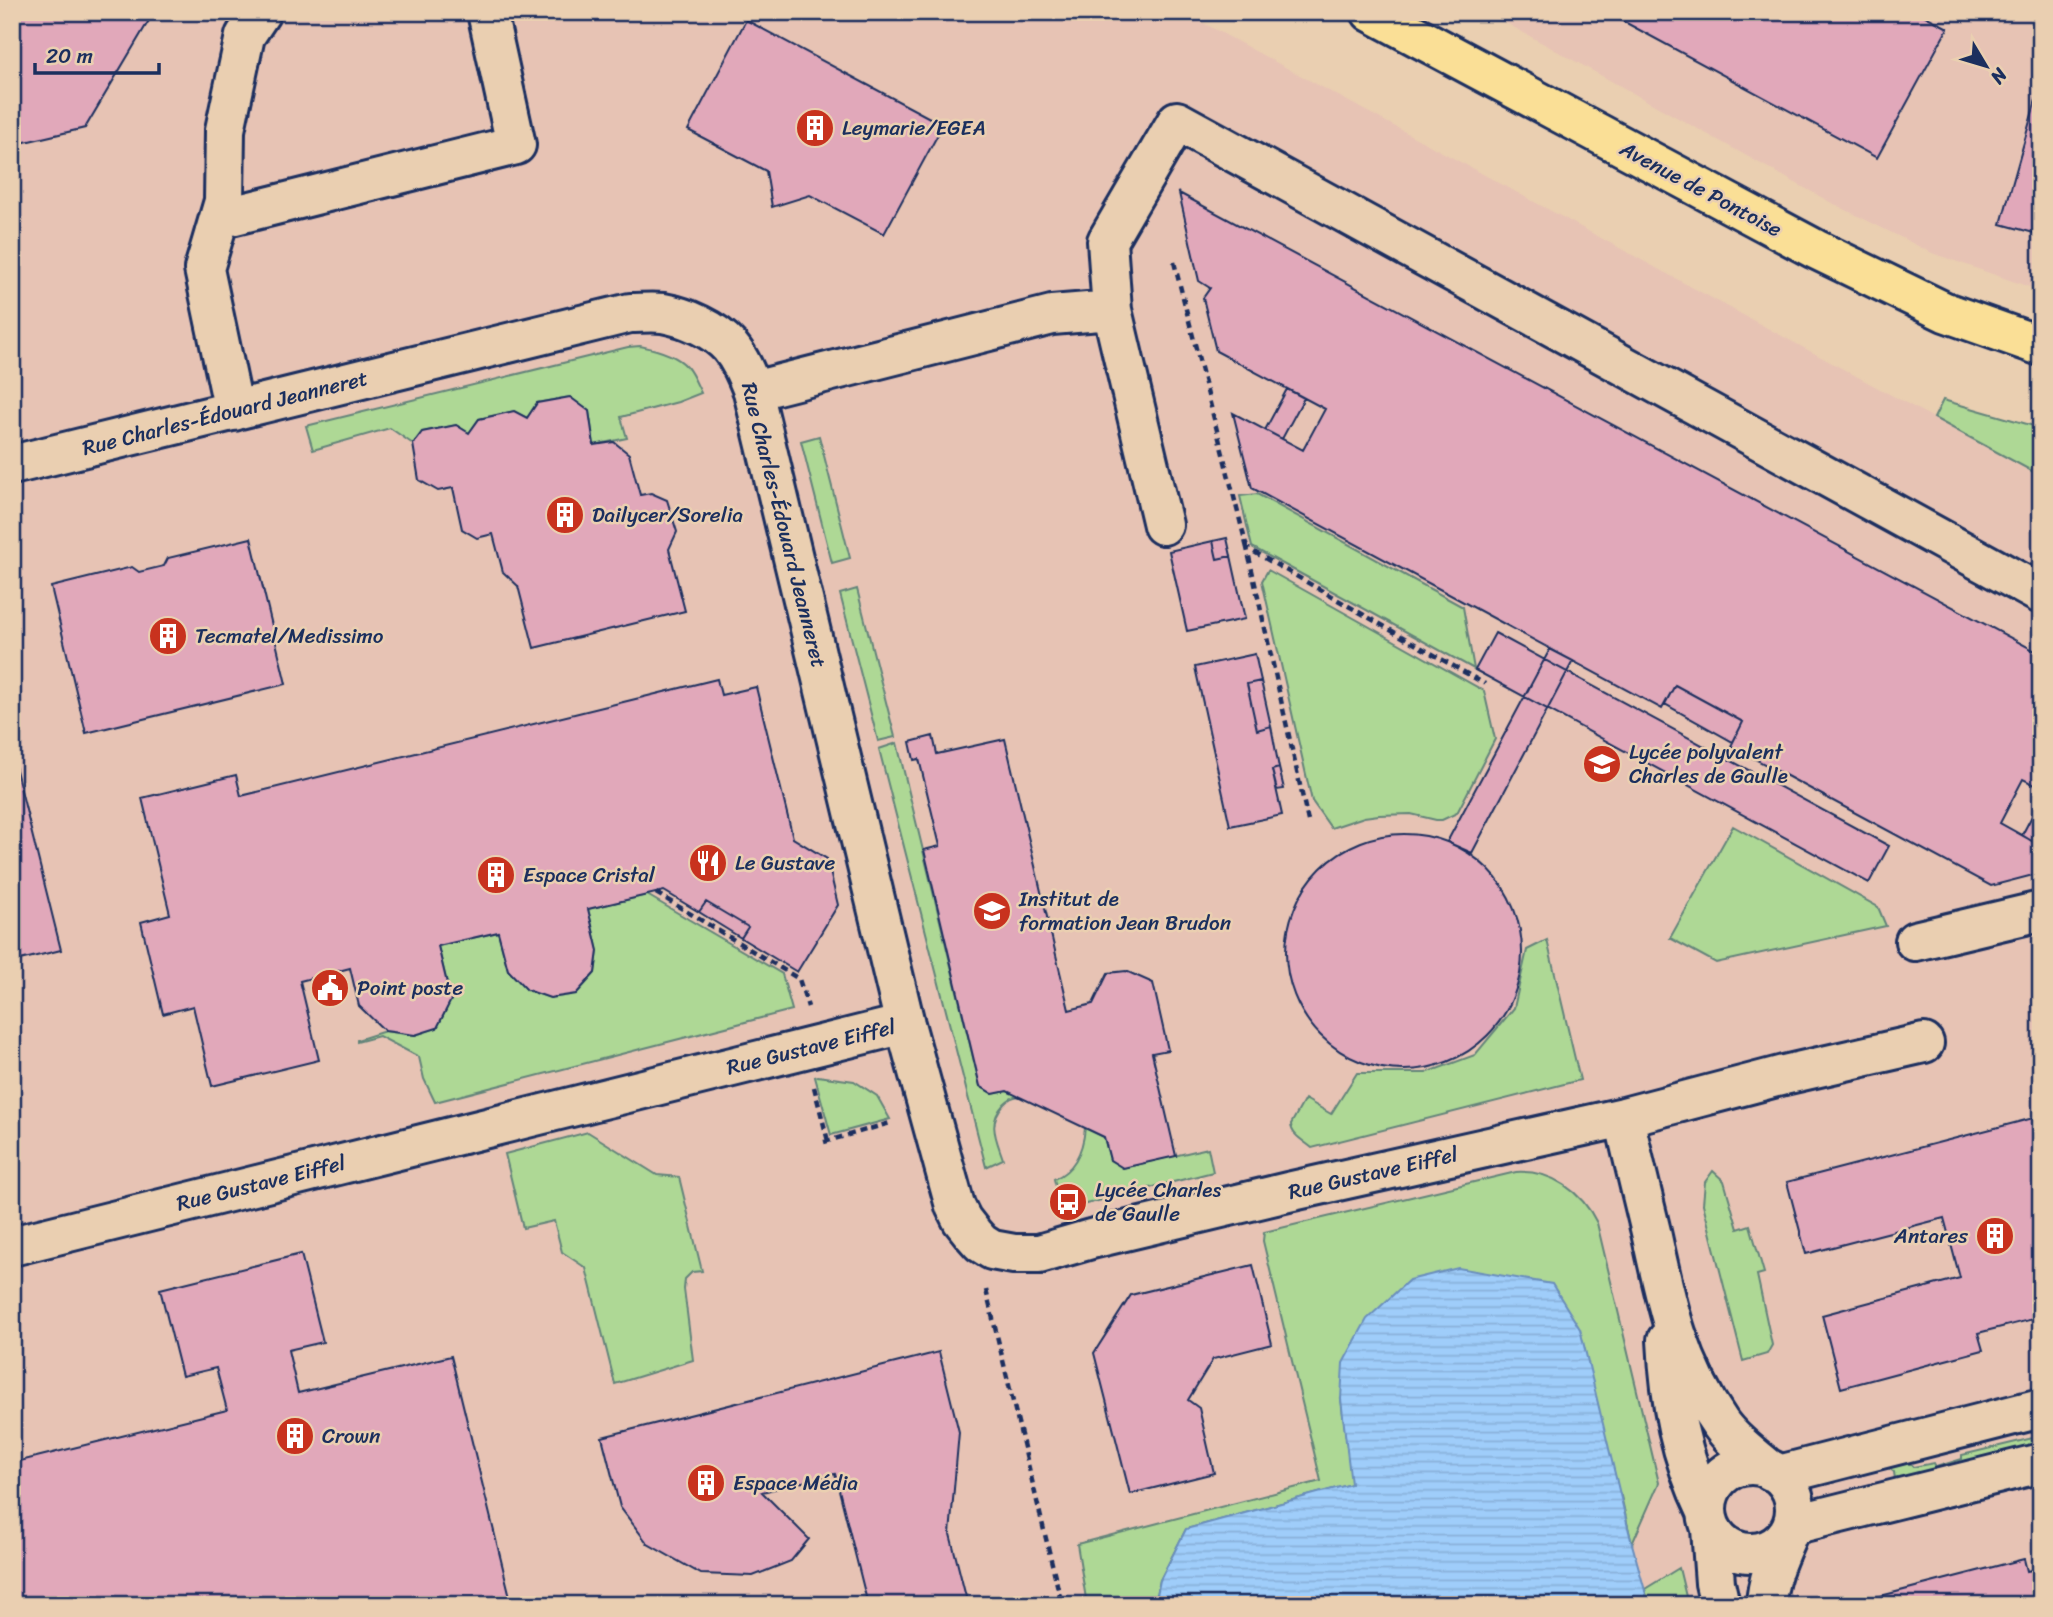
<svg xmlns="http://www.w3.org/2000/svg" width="2053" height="1617" viewBox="0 0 2053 1617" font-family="Sriracha,sans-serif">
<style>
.built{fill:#e7c3b4}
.grass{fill:#aed895;stroke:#64847a;stroke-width:2}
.water{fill:url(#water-rules);stroke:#6a8ebc;stroke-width:2}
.building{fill:#e1a8ba;stroke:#1b2f5e;stroke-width:2}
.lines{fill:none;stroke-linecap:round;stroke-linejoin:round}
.minor-casing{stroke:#1b2f5e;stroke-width:44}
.major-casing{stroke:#1b2f5e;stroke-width:44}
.path{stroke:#1b2f5e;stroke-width:4.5;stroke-dasharray:7 5;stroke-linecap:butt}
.minor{stroke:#eacfb1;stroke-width:38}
.major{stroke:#fadf96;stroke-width:38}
.labels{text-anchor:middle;stroke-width:5;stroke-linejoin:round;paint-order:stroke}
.poi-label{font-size:21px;fill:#1b2f5e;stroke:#eacfb1;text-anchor:start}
.street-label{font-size:21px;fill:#1b2f5e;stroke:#eacfb1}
</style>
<defs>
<pattern id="water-rules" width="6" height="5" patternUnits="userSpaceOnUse" patternTransform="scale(1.75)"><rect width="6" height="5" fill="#9fcdfa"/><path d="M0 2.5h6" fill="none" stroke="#88b0d9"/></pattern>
</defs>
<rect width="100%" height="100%" fill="#eacfb1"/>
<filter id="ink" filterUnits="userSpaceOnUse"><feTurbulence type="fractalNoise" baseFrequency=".0143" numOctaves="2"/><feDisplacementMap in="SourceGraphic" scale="14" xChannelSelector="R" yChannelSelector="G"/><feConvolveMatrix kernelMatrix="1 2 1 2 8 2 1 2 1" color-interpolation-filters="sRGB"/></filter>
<g filter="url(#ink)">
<!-- built -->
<path class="built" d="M12,12h1171l858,464v1129h-2029z
M1486,12h555v279l-109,-38 -102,-51z"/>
<!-- grass -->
<path class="grass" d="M640,346c15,3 37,9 47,21 6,7 10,18 14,26l-23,9 -57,15 6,21 -33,7 -5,-34 -20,-14 -32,6 -10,15 -13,-7 -35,8 -10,14 -13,-8 -33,7 -10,12 -23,-16 -77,22 -7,-24 322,-79z
M1943,400l98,28v48l-107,-58z
M819,436l31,122 -18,5 -31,-122z
M1257,494l206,113 11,62 -222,-122 -12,-51z
M1268,570l216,121 11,48 -38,74 -15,7h-6l-25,-6 -32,1 -15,2 -33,11 -19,-27 -50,-220z
M857,589l38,148 -17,4 -38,-147z
M897,743l83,343 13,8 14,-3 12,5c-7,1 -10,3 -15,8 -17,19 -8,34 -1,55l-17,8 -107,-418z
M1733,826l145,81 8,19 -170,37 -46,-25z
M647,895l135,79 10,36 -357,92 -11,-23 -5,-22 -40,-21 -22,6v-2l28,-9 30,4 22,-7 14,-28 -13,-54 60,-14 10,38 19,20 23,8 26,-4 19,-21 3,-22 -10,-42z
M1547,940l33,140 -268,68c-8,-7 -21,-13 -21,-24l14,-25 26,15 26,-41h69l49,-18 39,-47 13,-58z
M818,1076l36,5 23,15 13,23 -59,16 -16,-58z
M1085,1128l19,9 6,22 13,9 85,-20 5,24 -151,38 -8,-31c21,-9 29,-29 31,-51z
M588,1132l69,43 22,2 23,94 -10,1 -7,7 -1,10 9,71 -78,24 -29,-116 -24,-16 -8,-31 -31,7 -18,-74z
M1713,1171l11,10 14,48 12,-4 14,48 -7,2 15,70 -5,9 -24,7 -40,-157 2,-22z
M1516,1172c36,-2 66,20 81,51l62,260 -27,61 -11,-48 -280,-97 11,85 -166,45 -26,51 -5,25h-68l-10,-61 244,-63 -58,-240 1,-9z
M2041,1436v13l-148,33 2,-3 -1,-7 -8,-6 18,-8 9,9 21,-4 2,4 26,-8v-4z
M1679,1568l9,37h-39l-4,-16z"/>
<!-- water -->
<path class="water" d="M1458,1268l94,16 28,45 52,215 17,61h-494l5,-25 26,-51 165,-45 -10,-85 2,-36 24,-44 42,-39z"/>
<!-- building -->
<path class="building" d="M12,12h142l-69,116 -73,17z
M1606,12h312l30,16 -71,130z
M746,20l197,105 -59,109 -74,-39 -38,12 -6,-36 -78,-41z
M2041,82v153l-40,-11z
M1179,193l862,461v134l-18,-9 -23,44 41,23v27l-50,13 -260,-140 12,-24 -68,-37 -13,24 -410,-221 -19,-75 70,37 22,-41 -109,-58 -13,-53 7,-10 -11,-7z
M1287,389l17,9 -22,41 -17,-9z
M570,397l19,14 5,34 20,-3 15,12 11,41 11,-2 16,7 10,32 -8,17 16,62 -151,37 -16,-62 -15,-14 -10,-38 -16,4 -15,-9 -9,-41 -15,3 -19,-11 -6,-36 9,-12 34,-7 13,8 10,-14 35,-8 13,7 10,-15z
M251,538l35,146 -200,49 -35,-146 81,-20 7,5 25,-6 4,-8z
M1227,538l4,18 -14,3 -4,-18z
M1213,541l4,18 14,-3 14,63 -58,12 -18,-80z
M1495,633l394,213 -20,37 -394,-213z
M1550,649l23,12 -101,192 -25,-11z
M1255,654l6,27 -14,3 10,46 14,-4 8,42 -7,2 10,45 -52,11 -35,-159z
M717,679l4,16 35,-8 37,151 34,21 11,46 -41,67 -56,-34 7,-11 -42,-25 -7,10 -35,-21 -76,18 10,42 -3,22 -19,21 -26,4 -23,-8 -19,-20 -10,-38 -60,14 13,54 -14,28 -22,7 -30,-4 -26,-25 -9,-38 -50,13 19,79 -107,26 -19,-80 -30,8 -22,-92 29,-8 -28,-116 94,-23 5,21z
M1261,681l10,45 -14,4 -10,-46z
M1675,685l68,37 -10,20 -68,-38z
M933,736l4,18 68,-15 64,271 24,-6 15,-31 18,-2 27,12 15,67 -16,3 24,103 -53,12 -13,-8 -6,-23 -97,-46 -14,3 -13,-8 -56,-236 16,-4 -21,-87 -5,1 -4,-18z
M12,754l49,196 -49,12z
M1279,768l5,21 -7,1 -5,-20z
M2041,799v33l-6,11 -13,-8z
M1286 952a118 118 0 1 1 236 0a118 118 0 1 1-236 0Z
M706,902l42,25 -7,11 -42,-26z
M2041,1116v76l-6,2 6,22v101l-63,16 5,17 -142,38 -19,-73 138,-37 -16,-60 -138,36 -19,-72z
M301,1254l22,88 -35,8 10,43 153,-37 61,249h-500v-142l215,-53 -11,-42 -34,8 -22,-87z
M1253,1265l19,79 -59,15 -25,41 11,8 15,65 -84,21 -36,-141 37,-58z
M939,1352l20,80 -9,102 18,71h-100l-33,-131 -73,18 47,47 -18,22 -38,15 -52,-2 -53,-30 -28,-37 -18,-70z
M2024,1559l3,12 14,-3v37h-173l5,-7z"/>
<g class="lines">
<defs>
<path id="minor" d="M219,219l297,-74 -29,-133
M1112,310l-5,-69 70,-120 864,473
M753,391l299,-76 60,-5 51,215
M234,411l-30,-142 20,-68 1,-71 20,-94 16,-24
M12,465l618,-152c11,0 23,-1 33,0 23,4 51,16 67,34 11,13 17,29 23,44l152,633 50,182 7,14 11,14 8,9 11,7 22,4h25l52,-15 197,-47 336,-75 160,-42 140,-32
M1915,941l126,-30
M1624,1117c8,38 18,77 27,115 15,70 27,131 69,191 13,19 34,33 51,48
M12,1246l893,-222
M1667,1340c3,63 13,116 40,172
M1707 1509a44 44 0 1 1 88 0a44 44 0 1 1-88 0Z
M1779,1475l262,-67
M1792,1525l249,-62
M1711,1529l4,54 5,22
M1766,1605c1,-26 12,-49 22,-72"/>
<path id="major" d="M1371,12l444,237 130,63 96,34"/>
</defs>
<!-- minor casing -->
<use href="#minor" class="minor-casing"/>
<!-- major casing -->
<use href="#major" class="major-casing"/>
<!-- path -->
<path class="path" d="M1174,262l73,286
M1308,821l-61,-273 238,136
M656,893l143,86 9,28
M814,1087l14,54
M824,1142l66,-19
M986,1290l76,315"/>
<!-- minor -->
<use href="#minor" class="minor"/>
<!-- major -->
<use href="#major" class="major"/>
</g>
</g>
<!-- icons -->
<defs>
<symbol id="building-disc" viewBox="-11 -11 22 22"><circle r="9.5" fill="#c8321e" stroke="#eacfb1"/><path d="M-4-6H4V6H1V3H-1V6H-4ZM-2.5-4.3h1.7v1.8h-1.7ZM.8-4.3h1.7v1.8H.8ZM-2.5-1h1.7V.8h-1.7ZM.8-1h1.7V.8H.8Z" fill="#fff"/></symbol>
<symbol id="school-disc" viewBox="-11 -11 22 22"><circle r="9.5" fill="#c8321e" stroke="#eacfb1"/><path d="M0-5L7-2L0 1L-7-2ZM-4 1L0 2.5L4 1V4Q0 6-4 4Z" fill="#fff"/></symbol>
<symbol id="restaurant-disc" viewBox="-11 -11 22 22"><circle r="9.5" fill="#c8321e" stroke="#eacfb1"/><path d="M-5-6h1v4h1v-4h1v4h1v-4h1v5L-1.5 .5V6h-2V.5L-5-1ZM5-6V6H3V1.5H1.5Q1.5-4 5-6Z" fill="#fff"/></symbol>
<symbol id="university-disc" viewBox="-11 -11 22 22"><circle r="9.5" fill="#c8321e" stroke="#eacfb1"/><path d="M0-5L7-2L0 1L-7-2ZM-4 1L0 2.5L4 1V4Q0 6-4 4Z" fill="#fff"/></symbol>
<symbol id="civic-disc" viewBox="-11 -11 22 22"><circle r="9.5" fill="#c8321e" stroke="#eacfb1"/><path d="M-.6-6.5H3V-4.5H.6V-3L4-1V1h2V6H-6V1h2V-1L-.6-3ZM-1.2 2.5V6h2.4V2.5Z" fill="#fff"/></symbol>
<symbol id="bus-disc" viewBox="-11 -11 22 22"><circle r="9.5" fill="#c8321e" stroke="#eacfb1"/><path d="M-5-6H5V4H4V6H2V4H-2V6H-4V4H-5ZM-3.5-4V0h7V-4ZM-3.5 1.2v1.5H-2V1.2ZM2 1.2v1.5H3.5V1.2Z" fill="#fff"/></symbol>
</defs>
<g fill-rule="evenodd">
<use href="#building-disc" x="793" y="106" width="44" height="44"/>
<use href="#building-disc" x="543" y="493" width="44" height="44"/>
<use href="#building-disc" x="146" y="614" width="44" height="44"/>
<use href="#school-disc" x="1580" y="742" width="44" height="44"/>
<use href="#restaurant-disc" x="686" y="841" width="44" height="44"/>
<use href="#building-disc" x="474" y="853" width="44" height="44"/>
<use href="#university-disc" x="970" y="889" width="44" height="44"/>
<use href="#civic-disc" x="308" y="966" width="44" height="44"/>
<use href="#bus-disc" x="1046" y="1180" width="44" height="44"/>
<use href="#building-disc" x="1973" y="1214" width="44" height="44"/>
<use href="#building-disc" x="273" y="1414" width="44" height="44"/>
<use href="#building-disc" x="684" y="1461" width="44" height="44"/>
</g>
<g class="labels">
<!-- poi labels -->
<g class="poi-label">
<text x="842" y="135">Leymarie/EGEA</text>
<text x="592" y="522">Dailycer/Sorelia</text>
<text x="195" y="643">Tecmatel/Medissimo</text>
<text x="1629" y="759">Lycée polyvalent<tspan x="1629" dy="24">Charles de Gaulle</tspan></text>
<text x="735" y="870">Le Gustave</text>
<text x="523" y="882">Espace Cristal</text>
<text x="1019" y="906">Institut de<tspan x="1019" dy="24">formation Jean Brudon</tspan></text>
<text x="357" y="995">Point poste</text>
<text x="1095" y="1197">Lycée Charles<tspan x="1095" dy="24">de Gaulle</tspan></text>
<text x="1968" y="1243" text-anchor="end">Antares</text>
<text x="322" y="1443">Crown</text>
<text x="733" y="1490">Espace Média</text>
</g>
<!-- street labels -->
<g class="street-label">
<text transform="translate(1701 189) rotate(28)" y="7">Avenue de Pontoise</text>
<text transform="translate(225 413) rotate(-14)" y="7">Rue Charles-Édouard Jeanneret</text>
<text transform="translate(784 525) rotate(76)" y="7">Rue Charles-Édouard Jeanneret</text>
<text transform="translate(811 1047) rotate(-14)" y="7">Rue Gustave Eiffel</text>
<text transform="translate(1373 1173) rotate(-13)" y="7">Rue Gustave Eiffel</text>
<text transform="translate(261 1183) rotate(-14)" y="7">Rue Gustave Eiffel</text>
</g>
</g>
<!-- margin -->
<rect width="2053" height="1617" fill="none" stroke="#eacfb1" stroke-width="42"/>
<rect x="21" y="21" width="2011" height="1575" fill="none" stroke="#1b2f5e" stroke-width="2.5" filter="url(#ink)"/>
<!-- north arrow -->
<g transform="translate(1986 66) rotate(128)" stroke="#eacfb1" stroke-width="5" paint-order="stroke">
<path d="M0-5L12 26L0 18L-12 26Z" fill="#1b2f5e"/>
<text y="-10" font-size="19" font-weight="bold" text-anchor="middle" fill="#1b2f5e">N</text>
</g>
<!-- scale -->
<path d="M35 63v10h124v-10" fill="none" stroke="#1b2f5e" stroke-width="3.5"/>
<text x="46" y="63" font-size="21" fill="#1b2f5e" stroke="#eacfb1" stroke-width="5" paint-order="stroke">20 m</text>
</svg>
